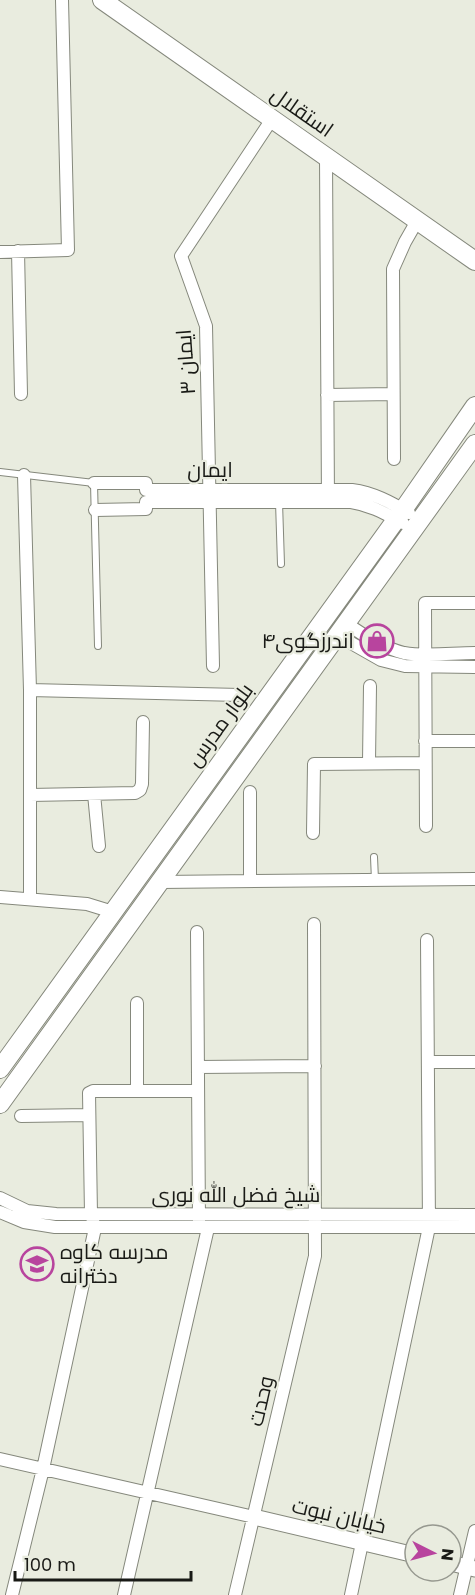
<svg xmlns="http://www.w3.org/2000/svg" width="475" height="1595" viewBox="0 0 475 1595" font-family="Poppins,Cairo,sans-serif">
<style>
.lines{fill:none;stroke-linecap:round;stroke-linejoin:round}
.service-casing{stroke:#85887c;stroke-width:8}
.minor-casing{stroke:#85887c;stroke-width:14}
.tertiary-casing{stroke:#85887c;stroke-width:17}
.secondary-casing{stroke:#85887c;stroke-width:20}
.service{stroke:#fff;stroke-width:6}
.minor{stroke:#fff;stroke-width:12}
.tertiary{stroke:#fff;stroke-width:15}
.secondary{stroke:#fff;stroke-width:18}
.labels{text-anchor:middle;stroke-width:4.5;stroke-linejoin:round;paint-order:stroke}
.street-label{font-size:21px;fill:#191a16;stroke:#e9ecdf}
.poi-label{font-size:21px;fill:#191a16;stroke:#e9ecdf;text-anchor:end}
</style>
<rect width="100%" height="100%" fill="#e9ecdf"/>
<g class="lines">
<defs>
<path id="service" d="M0,472l94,11 4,163
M279,502l2,62
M374,857l1,23"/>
<path id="minor" d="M326,157l2,345
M18,251l3,143
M0,252l68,-2 -6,-250
M327,395l66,-1
M394,459l-1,-190 12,-27 12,-21
M24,475l6,215v209
M94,483h52v7h206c22,3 38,12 57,23
M95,510l51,-1v-7h205c20,3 35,12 52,21
M346,623c18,13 37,25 58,30 22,4 49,0 71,0
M337,635l44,25 24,6 70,1
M213,666l-7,-340 -25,-70 91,-137
M30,690l210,5
M425,741h50
M369,762l1,-76
M94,794l5,52
M30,795l105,-2 5,-3 2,-6 1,-62
M426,826l-1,-223h50
M313,833l1,-69 111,-1
M250,881v-89
M160,882l315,-3
M0,897l87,7 26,8
M197,932l2,290
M428,1062h47
M198,1067l117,-1
M137,1090v-87
M21,1116l68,-1
M0,1198l27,13 29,3 419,1
M0,1212l24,10 31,5h420
M0,1459l254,58
M12,1595l31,-126 52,-241 -4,-14 -2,-121 4,-2h105
M124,1595l84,-367
M235,1595l80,-339 -1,-332
M351,1595l78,-368 -2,-287
M460,1595l15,-64"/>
<path id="tertiary" d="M254,1517l161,38
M451,1563l24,6"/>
<path id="secondary" d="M102,0l373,261
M0,1069l403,-559 72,-104
M0,1104l475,-660"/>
</defs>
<!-- service casing -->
<use href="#service" class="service-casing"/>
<!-- minor casing -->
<use href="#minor" class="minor-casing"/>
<!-- tertiary casing -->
<use href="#tertiary" class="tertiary-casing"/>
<!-- secondary casing -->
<use href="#secondary" class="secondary-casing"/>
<!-- service -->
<use href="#service" class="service"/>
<!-- minor -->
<use href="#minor" class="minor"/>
<!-- tertiary -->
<use href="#tertiary" class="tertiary"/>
<!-- secondary -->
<use href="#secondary" class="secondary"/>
</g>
<!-- icons -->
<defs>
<symbol id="shop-ring" viewBox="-11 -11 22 22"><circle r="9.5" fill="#e9ecdf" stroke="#b8449e" stroke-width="1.5"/><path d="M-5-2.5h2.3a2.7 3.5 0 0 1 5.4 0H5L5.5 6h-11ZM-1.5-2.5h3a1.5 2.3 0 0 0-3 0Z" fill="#b8449e"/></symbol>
<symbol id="school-ring" viewBox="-11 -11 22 22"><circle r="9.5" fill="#e9ecdf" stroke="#b8449e" stroke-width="1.5"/><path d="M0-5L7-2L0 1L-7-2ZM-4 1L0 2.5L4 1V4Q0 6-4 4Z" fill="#b8449e"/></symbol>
</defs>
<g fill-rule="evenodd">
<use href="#shop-ring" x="358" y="622" width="38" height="38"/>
<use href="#school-ring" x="18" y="1245" width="38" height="38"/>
</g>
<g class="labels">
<!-- street labels -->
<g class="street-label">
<text transform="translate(302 112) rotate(35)" y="7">استقلال</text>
<text transform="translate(186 362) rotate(-94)" y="7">ایمان ۳</text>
<text x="210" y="477">ایمان</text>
<text transform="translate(220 725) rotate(-54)" y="7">بلوار مدرس</text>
<text x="236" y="1202">شیخ فضل الله نوری</text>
<text transform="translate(261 1401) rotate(-77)" y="7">وحدت</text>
<text transform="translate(339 1516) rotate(13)" y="7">خیابان نبوت</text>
</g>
<!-- poi labels -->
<g class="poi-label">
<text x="354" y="648">اندرزگوی۴</text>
<text x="60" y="1259" text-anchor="start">مدرسه کاوه<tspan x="60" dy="24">دخترانه</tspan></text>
</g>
</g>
<!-- north arrow -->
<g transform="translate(433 1553) rotate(96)"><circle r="28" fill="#e9ecdf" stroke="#96988f" stroke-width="1.5"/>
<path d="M0-4.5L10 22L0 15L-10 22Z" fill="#b8449e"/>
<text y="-9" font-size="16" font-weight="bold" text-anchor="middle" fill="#191a16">N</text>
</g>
<!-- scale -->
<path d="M15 1571v9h176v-9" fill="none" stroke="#191a16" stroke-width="3"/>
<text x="24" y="1571" font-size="18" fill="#191a16" stroke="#e9ecdf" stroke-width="4.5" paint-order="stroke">100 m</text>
</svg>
